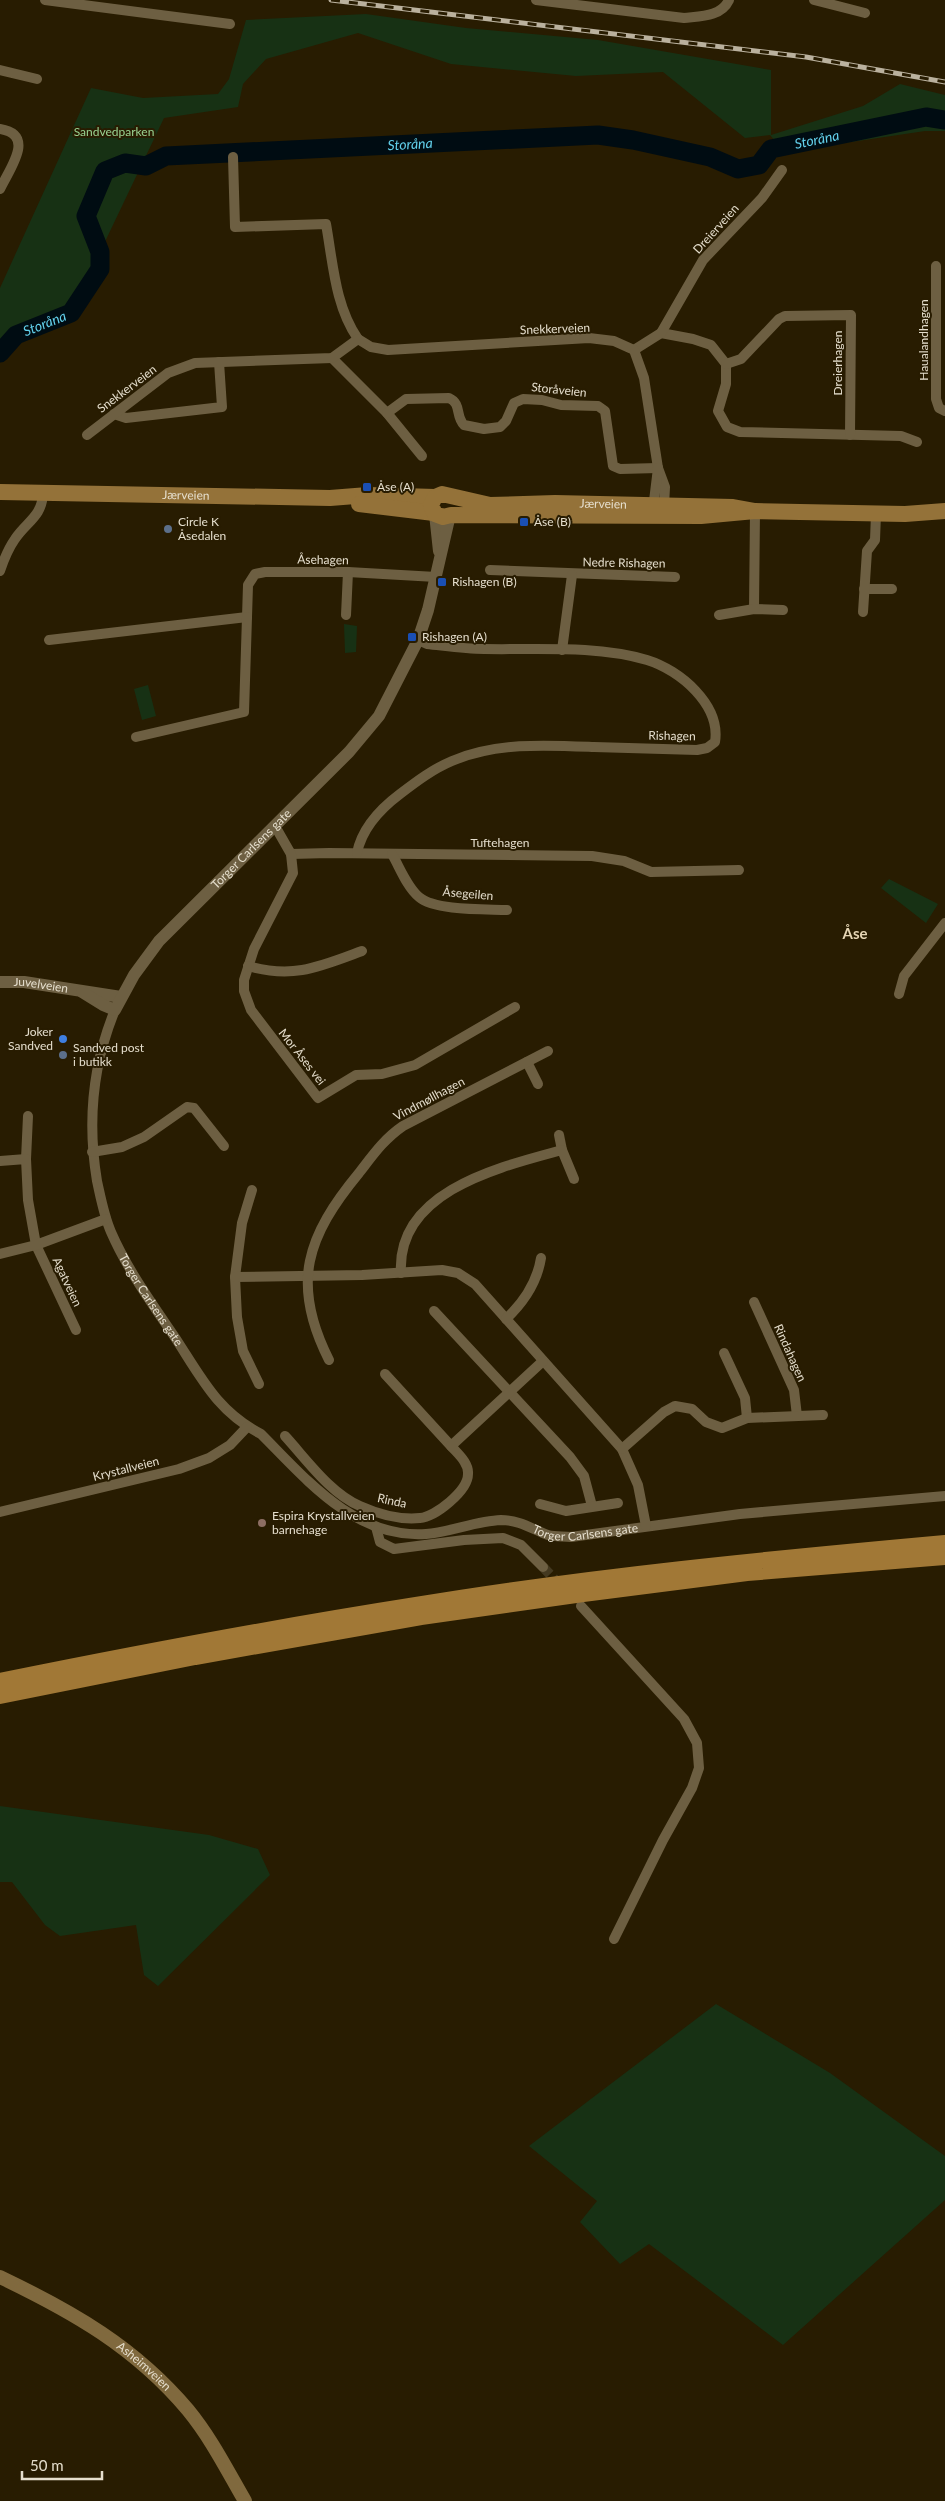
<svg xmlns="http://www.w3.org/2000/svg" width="945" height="2501" viewBox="0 0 945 2501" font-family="Lato,sans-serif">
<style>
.green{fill:#173114}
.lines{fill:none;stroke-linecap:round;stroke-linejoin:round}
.river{stroke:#000c12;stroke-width:19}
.minor-tunnel{stroke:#443920;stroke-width:10;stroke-dasharray:10 5;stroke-linecap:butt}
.minor{stroke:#6d5f42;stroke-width:10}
.tertiary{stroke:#6d5f42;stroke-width:12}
.secondary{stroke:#80693e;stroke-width:14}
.primary{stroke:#947239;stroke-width:16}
.trunk{stroke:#a17836;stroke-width:16}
.rail-casing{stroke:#bab19e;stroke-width:5}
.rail{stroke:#281c01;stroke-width:3;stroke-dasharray:9;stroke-linecap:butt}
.transit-dot{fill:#1a4fb4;stroke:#281c01;stroke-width:2}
.service-dot{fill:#5c6f8a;stroke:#281c01;stroke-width:2}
.shop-dot{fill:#3f7fe0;stroke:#281c01;stroke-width:2}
.education-dot{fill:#8d6e63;stroke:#281c01;stroke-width:2}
.labels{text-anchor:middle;stroke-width:4;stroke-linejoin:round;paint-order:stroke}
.park-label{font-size:12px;fill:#99d291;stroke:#281c01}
.street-label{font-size:12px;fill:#e5decd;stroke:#281c01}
.poi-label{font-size:12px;fill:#e5decd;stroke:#281c01;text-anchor:start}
.water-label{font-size:14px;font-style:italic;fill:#62d0eb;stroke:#281c01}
.quarter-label{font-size:15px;font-weight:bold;fill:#e5d5b4;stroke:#281c01}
</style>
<rect width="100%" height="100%" fill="#281c01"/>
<!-- green -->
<path class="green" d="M366,14l100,14 132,12 173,30v65l92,-29 37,-22 45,11v36h-20l-141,21 -14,-17 -25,3 -82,-66 -87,4 -125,-12 -93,-31 -92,26 -23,25 -5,23 -74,11 -93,195 -34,14 -37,28v-67l91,-200 52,10 75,-4 11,-15 17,-59z
M344,624l13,2 -1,26 -11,1z
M148,685l8,31 -14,4 -8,-31z
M889,879l49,25 -12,19 -45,-35z
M0,1806l209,29 49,14 12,26 -112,111 -14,-11 -8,-50 -76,11 -15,-11 -33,-43h-12z
M716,2004l114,69 115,83v44l-162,145 -134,-101 -29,20 -40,-42 17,-21 -68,-55z"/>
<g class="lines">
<!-- river -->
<path class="river" id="s1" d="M0,353l16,-18 55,-22 29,-44v-17l-14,-36 19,-45 20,-8 21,3 20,-10 432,-21 35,5 77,17 28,12 21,-4 12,-16 155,-32 19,3"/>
<!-- minor-tunnel -->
<path class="minor-tunnel" d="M543,1567l18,19"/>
<!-- minor -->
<g class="minor">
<path d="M45,0l185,24"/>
<path d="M536,0l148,18c16,-2 37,-1 45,-18"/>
<path d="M814,0l51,13"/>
<path d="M0,70l37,9"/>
<path d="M0,129c36,6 10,39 0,60"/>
<path d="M233,157l2,70 91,-3c7,39 9,82 32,115"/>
<path d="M936,266v133l3,9 6,3"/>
<path d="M661,333l32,6 18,6 15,19v20l-8,27 9,16 13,5 161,4 16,6"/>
<path d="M634,350l27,-17 42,-73 59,-62 20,-28"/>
<path d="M332,358l55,55 35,43"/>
<path d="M726,364l15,-5 38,-40 6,-3 66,-1 -1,120"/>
<path d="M387,413l19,-14 43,-1c13,6 6,18 15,27l20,4 16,-2 6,-6 8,-18 9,-4 19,1 19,5 37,1 7,5 8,55 7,3 38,-1"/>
<path d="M114,414l12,4 96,-11 -3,-45"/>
<path d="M87,435l81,-62 27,-10 137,-5 26,-19 13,8 17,3 201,-12 25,3 20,9 10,28 14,90 7,19 -1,19 -2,3"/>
<path d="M653,509l5,-41"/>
<path d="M490,570l185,7"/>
<path d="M0,571c4,-12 8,-22 15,-32 12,-18 27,-22 28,-46"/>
<path d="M864,589h28"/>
<path d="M754,609l1,-98"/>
<path d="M863,612l4,-61 8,-11 1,-26"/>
<path d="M346,615l2,-43"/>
<path d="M719,615l35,-6 29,1"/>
<path d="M49,640l198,-23 1,-32 7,-11 10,-2h83l88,5"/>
<path d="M562,650l10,-75"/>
<path d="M136,737l108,-25 3,-95"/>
<path d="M275,826l16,28 38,-1 263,3 32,5 27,11 88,-2"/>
<path d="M357,853c5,-25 23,-44 43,-59 17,-13 33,-25 52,-33 44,-19 95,-16 142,-14 35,1 69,2 103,3l10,-2 8,-6c6,-37 -35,-72 -68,-82 -52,-15 -110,-10 -163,-11 -19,0 -38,-3 -57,-5l-9,-4"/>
<path d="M291,854l2,19 -39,76 -10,31v11l7,19 67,88 38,-23 26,-1 33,-9 100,-58"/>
<path d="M392,854c8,14 15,33 27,43 16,14 67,12 88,13"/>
<path d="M248,966c45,13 71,1 114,-15"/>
<path d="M899,994l5,-18 41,-53"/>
<path id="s2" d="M115,1010c-23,56 -28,111 -18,171 4,18 7,35 14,51 17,39 42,73 65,107 26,40 42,73 85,95 45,45 94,105 165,100 25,-2 50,-13 75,-14 19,0 31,9 47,15 7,2 16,1 23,2l169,-23 205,-18"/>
<path d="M527,1062l11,22"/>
<path d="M559,1135l3,15"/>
<path d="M92,1152l30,-5 22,-10 43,-30 7,1 30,38"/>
<path d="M26,1159l2,-43"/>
<path d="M0,1161l26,-2 2,41 8,45 40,85"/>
<path d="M252,1190l-10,33 -7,54 2,40 6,34 16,33"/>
<path d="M0,1254l36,-9 70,-26"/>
<path d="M401,1273c-5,-82 99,-106 161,-123l12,29"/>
<path d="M235,1277l127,-2 80,-5 16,3 17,11 147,165 16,36 8,41"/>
<path d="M754,1302l40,88 3,26"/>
<path d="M434,1311l136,146 14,19 8,30"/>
<path d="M506,1319c18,-17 31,-36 35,-61"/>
<path d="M724,1353l21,45 2,20"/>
<path d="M329,1360c-39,-77 -22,-124 30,-187 14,-18 25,-34 44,-47l145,-75"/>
<path d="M385,1374l66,72"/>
<path d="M285,1436c22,24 45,57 75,70 18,8 40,14 60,12 15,-1 48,-27 48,-44 1,-11 -10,-20 -17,-28l92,-85"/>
<path d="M622,1449l42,-37 11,-6 17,3 14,13 16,6 25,-10 76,-3"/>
<path d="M540,1504l26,7 52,-8"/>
<path d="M0,1512l179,-43 30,-11 21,-13 17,-18"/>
<path d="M376,1527l4,15 14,7 70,-9 39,-2 18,7 22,22"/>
<path d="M581,1606l103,113 13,24 2,25 -7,20 -29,52 -49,99"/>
</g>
<!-- tertiary -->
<g class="tertiary">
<path d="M435,514l4,37"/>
<path id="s3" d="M0,982h24l97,15"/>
<path id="s4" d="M82,992l21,13 12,5 19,-35 25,-34 190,-189 30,-36 39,-76 10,-30 22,-95"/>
</g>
<!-- secondary -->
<path class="secondary" id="s5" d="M0,2277c73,35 135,70 188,133 23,28 39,60 57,91"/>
<!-- primary -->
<g class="primary">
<path id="s6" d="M0,492l330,6 38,-3 67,2"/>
<path d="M359,504l75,9"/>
<path id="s7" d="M755,511l-54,5 -250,-1 -8,2 -8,-3 -4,-9 4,-8 7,-3 48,11 65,-2 178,4 22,4 45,1 105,2 40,-3"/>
</g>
<!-- trunk -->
<path class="trunk" d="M0,1681c138,-28 276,-54 416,-76 175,-29 352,-46 529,-62
M0,1696l195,-39 226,-40 162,-23 164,-21 198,-16"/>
<defs>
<path id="rail" d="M331,0l475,57 139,25"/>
</defs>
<!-- rail casing -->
<use href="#rail" class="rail-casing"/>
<!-- rail -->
<use href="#rail" class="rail"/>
</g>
<!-- markers -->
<g class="transit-dot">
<rect x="362" y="482" width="10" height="10" rx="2.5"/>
<rect x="519" y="517" width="10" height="10" rx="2.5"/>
<rect x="437" y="577" width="10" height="10" rx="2.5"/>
<rect x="407" y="632" width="10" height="10" rx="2.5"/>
</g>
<g class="service-dot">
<circle cx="168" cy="529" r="5"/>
<circle cx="63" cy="1055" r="5"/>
</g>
<circle class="shop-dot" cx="63" cy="1039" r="5"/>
<circle class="education-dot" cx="262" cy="1523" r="5"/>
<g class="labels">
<!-- park labels -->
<g class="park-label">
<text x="114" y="136">Sandvedparken</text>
</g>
<!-- street labels -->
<g class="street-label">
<text transform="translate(716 229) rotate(-48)" y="4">Dreierveien</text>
<text transform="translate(555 329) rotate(-2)" y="4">Snekkerveien</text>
<text transform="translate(924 340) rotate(-90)" y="4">Haualandhagen</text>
<text transform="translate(838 363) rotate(-90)" y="4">Dreierhagen</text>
<text transform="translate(127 389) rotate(-37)" y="4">Snekkerveien</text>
<text transform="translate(559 390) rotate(6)" y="4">Storåveien</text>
<text dy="4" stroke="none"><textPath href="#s6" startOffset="186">Jærveien</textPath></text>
<text dy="4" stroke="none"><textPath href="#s7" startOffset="510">Jærveien</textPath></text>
<text transform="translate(323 560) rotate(1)" y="4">Åsehagen</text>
<text transform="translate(624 563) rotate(1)" y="4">Nedre Rishagen</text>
<text transform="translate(672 736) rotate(1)" y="4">Rishagen</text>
<text x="500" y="847">Tuftehagen</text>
<text dy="4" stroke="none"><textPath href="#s4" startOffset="250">Torger Carlsens gate</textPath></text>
<text transform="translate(468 894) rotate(5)" y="4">Åsegeilen</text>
<text dy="4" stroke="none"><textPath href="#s3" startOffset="41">Juvelveien</textPath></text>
<text transform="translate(302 1057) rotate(52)" y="4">Mor Åses vei</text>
<text transform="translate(429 1099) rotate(-28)" y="4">Vindmøllhagen</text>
<text transform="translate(67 1282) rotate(65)" y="4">Agatveien</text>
<text dy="4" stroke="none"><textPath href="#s2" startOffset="306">Torger Carlsens gate</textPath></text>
<text transform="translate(790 1353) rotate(66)" y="4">Rindahagen</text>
<text transform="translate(126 1469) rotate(-14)" y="4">Krystallveien</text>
<text transform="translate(392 1501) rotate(12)" y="4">Rinda</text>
<text dy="4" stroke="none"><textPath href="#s2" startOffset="845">Torger Carlsens gate</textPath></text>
<text dy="4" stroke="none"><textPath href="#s5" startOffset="170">Asheimveien</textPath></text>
</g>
<!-- poi labels -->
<g class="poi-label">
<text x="377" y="491">Åse (A)</text>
<text x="178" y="526">Circle K<tspan x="178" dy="14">Åsedalen</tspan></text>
<text x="534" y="526">Åse (B)</text>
<text x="452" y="586">Rishagen (B)</text>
<text x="422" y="641">Rishagen (A)</text>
<text x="53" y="1036" text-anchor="end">Joker<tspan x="53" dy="14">Sandved</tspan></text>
<text x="73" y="1052">Sandved post<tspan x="73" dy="14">i butikk</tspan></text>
<text x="272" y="1520">Espira Krystallveien<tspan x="272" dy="14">barnehage</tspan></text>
</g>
<!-- water labels -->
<g class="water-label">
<text dy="5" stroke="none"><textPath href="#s1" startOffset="971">Storåna</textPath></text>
<text dy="5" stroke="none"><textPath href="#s1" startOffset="550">Storåna</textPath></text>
<text dy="5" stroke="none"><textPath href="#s1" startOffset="55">Storåna</textPath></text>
</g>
<!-- quarter labels -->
<g class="quarter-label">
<text x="855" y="939">Åse</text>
</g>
</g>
<!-- scale -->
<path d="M22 2471v8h80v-8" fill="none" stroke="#e5decd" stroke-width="2.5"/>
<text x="30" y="2471" font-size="15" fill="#e5decd" stroke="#281c01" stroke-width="4" paint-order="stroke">50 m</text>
</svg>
